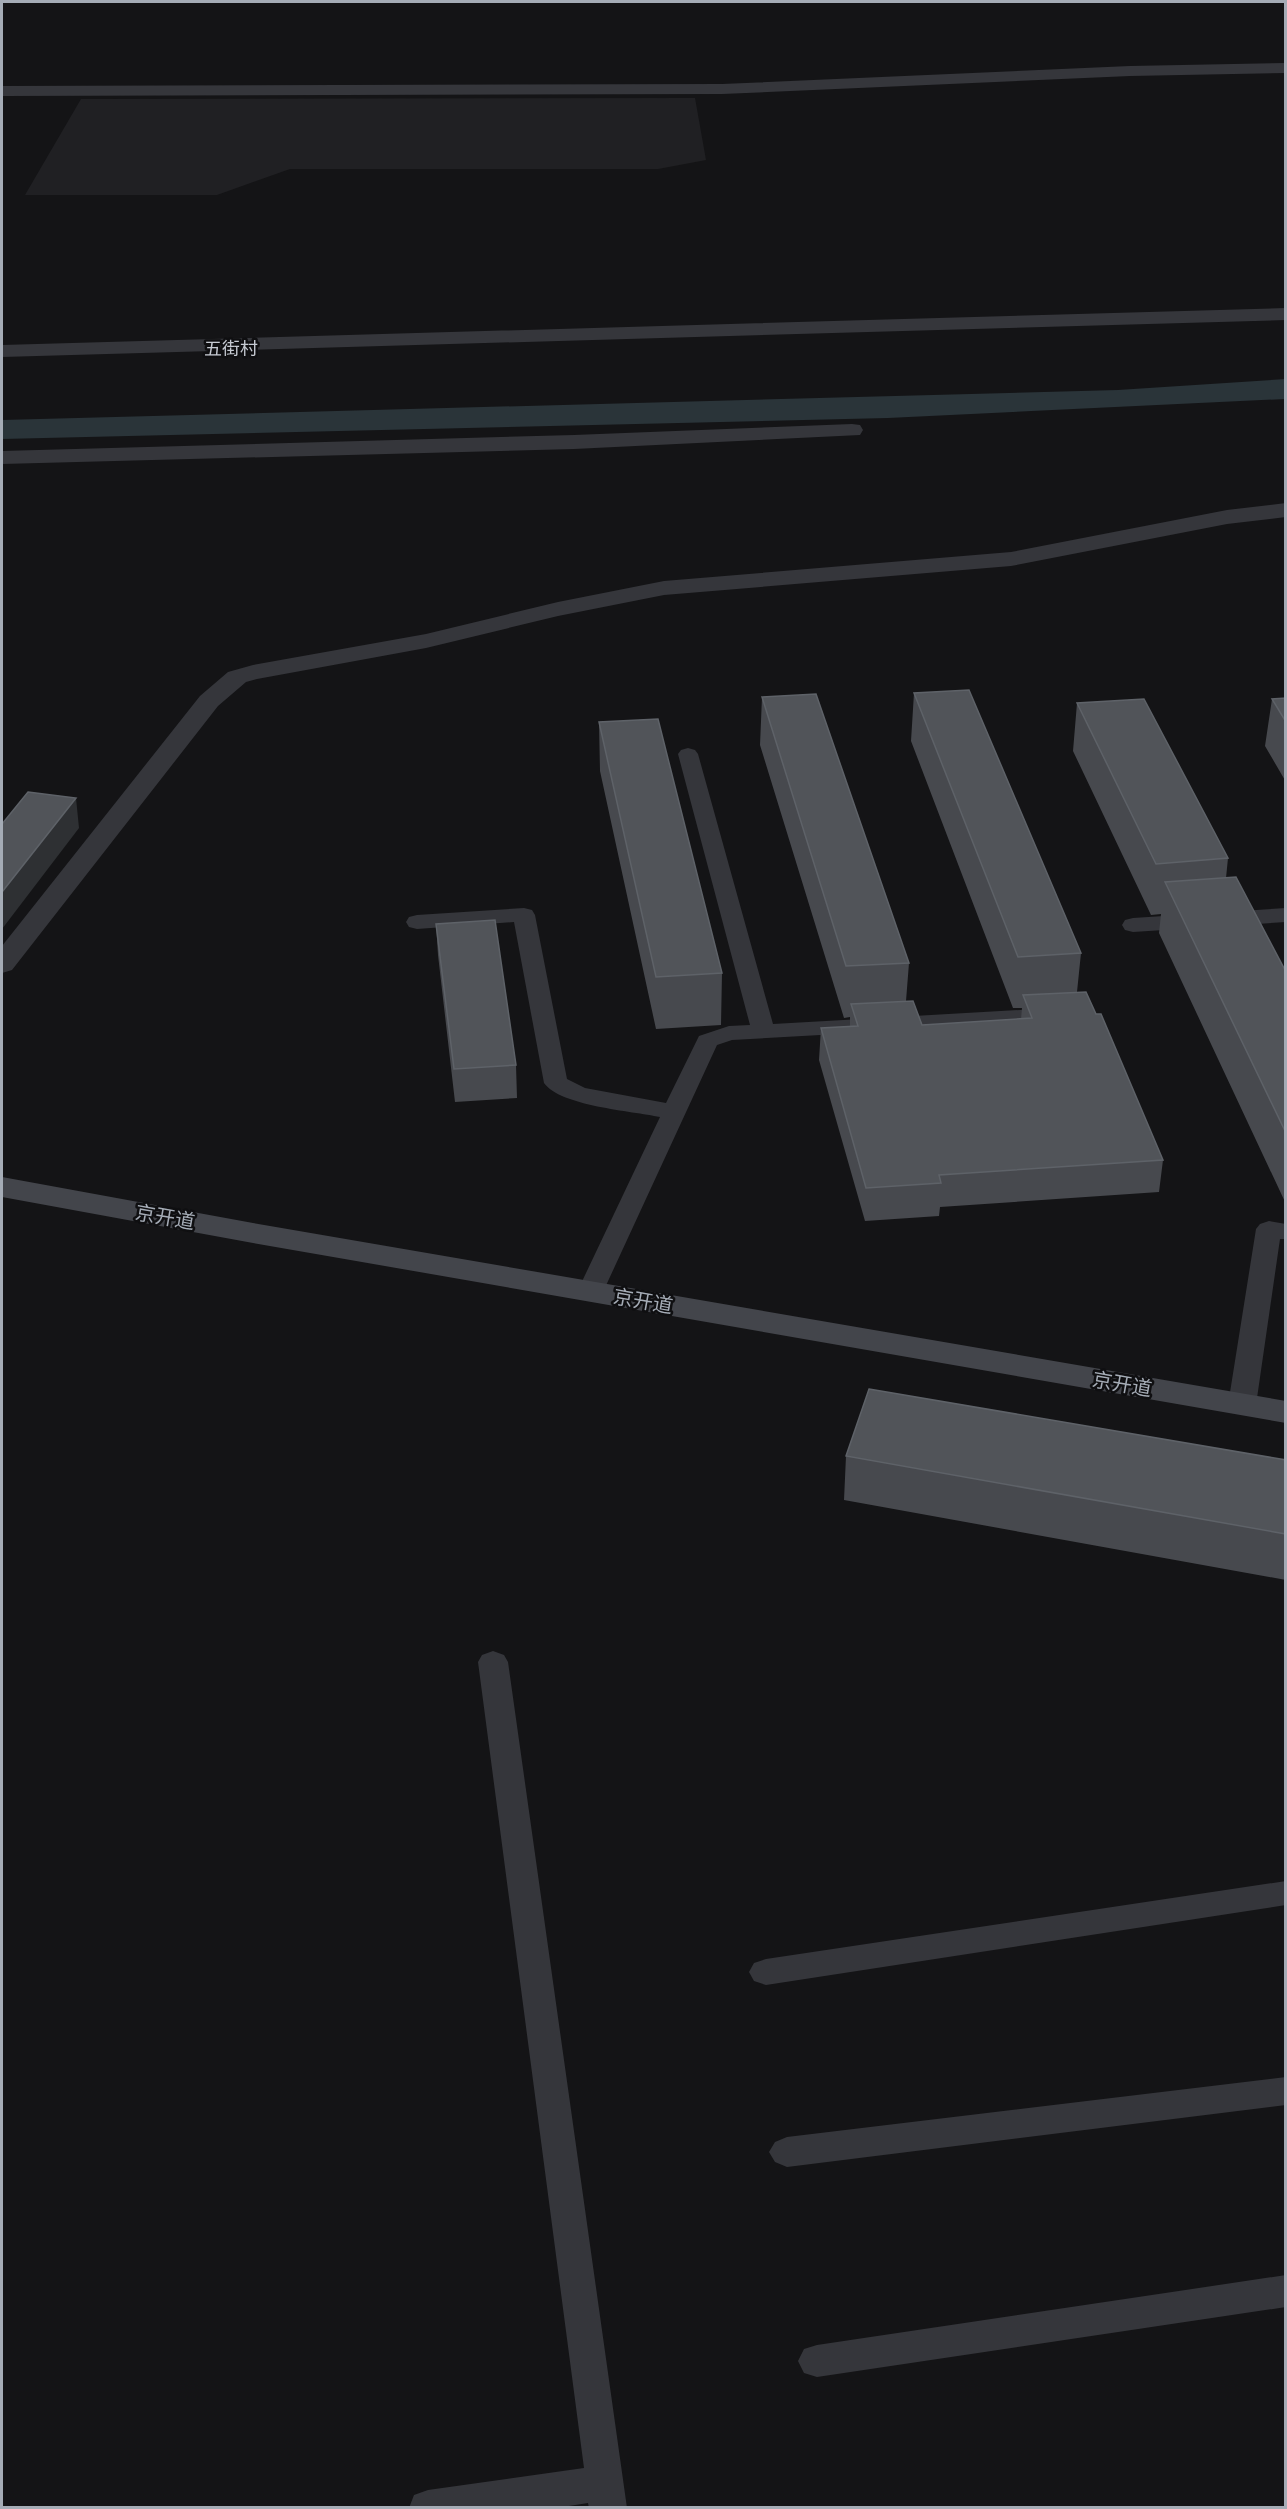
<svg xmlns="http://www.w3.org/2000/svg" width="1287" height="2509" viewBox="0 0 1287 2509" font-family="Raleway,'Noto Sans SC',sans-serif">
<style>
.built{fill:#202023}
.water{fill:#2a3439}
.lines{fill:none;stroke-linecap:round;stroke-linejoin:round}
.lane{fill:#35363b;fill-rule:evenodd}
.street{fill:#35363b;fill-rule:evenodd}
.secondary{fill:#43454b;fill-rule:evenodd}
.wall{fill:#47494e}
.shaded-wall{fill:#2e3033}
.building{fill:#515459;stroke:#5e6268;stroke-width:1.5}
.labels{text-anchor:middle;stroke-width:5;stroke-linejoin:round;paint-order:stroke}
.far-quarter-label{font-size:18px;fill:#c6cad2;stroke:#0f0f11}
.street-label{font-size:20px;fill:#a5acb6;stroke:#0f0f11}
</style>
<rect width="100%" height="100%" fill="#141416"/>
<!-- built -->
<path class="built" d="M695,98l11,62 -48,9h-368l-73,26h-192l56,-96z"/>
<!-- water -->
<path class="water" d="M1286,379l-1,20 -397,19 -886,21v-19l1116,-30z"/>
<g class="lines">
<!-- lane -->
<path class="lane" d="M688,748l7,2 3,4 75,270 282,-16 8,2 3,5 -3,5 -8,2 -323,18 -15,5 -114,247 -4,6 -9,2 -9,-2 -4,-6 83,-175c-28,-6 -100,-11 -116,-34l-30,-161 -97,7 -8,-2 -3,-5 3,-5 8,-2 107,-7 8,2 3,5 32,164 18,9 81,15 33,-67 30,-10 21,-1 -72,-271 3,-4z
M1286,908v14l-153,10 -8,-2 -3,-5 3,-5 8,-2z
M1269,1221l17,3v15h-6l-24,166 -4,6 -10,3 -10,-3 -4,-6 28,-176 4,-5z
M493,1651l11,4 4,7 119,846h-38l-1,-5 -32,5h-147l5,-13 14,-5 156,-22 -106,-806 4,-7z
M1286,1881v24l-520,80 -12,-4 -5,-9 5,-9 12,-4z
M1286,2077v28l-499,62 -12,-5 -6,-10 6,-10 12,-5z
M1286,2275v32l-469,70 -13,-4 -6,-12 6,-12 13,-4z"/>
<!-- street -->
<path class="street" d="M1286,63v10l-156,3 -408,18 -720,2v-10l720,-2 408,-18z
M1286,308v12l-1284,37v-12z
M852,424l8,1 3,5 -3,5 -286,14 -572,15v-13l572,-16z
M1286,503v14l-59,7 -216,42 -347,29 -106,21 -132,32 -169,31 -11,3 -28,24 -206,264 -10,3v-27l198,-250 28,-24 25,-7 173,-31 132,-32 106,-21 347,-29 216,-42z"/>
<!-- secondary -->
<path class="secondary" d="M2,1177l251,46 1033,178v22l-1033,-180 -251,-46z"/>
</g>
<!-- wall -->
<path class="wall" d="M914,693l167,260 -4,39 19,22 67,146 -4,32 -219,15 -1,9 -74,5 -46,-161 2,-32 29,-2v-9l-6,1 -84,-273 2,-48 147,266 -3,38 16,24 99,-6 1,-11h-9l-102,-267z
M1286,698v84l-21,-36 7,-47z
M1077,703l151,155 -2,20 60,94v232l-127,-271 2,-19 -10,1 -78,-164z
M599,722l123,251 -1,52 -65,4 -56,-258z
M436,924l80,141 1,33 -62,4 -17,-147z
M846,1456l440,4v120l-442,-80z"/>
<!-- shaded-wall -->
<path class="shaded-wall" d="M76,798l3,30 -77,101v-37z"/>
<!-- building -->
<path class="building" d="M969,690l112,263 -63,4 -104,-264z
M816,694l93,269 -63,3 -84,-269z
M1286,698v24l-14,-23z
M1144,699l84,159 -72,6 -79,-161z
M658,719l64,254 -66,4 -57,-255z
M28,792l48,6 -74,94v-68z
M1236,877l50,95v161l-121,-251z
M495,920l21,145 -62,4 -18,-145z
M1086,992l10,22h5l62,146 -224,15 2,8 -75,5 -45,-160 37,-2 -7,-22 62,-3 9,24 110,-7 -9,-23z
M869,1389l417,71v74l-440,-78z"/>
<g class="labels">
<!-- far-quarter labels -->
<g class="far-quarter-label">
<text x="231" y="355">五街村</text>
</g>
<!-- street labels -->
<g class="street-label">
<text transform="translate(165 1217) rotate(10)" y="7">京开道</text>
<text transform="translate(643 1301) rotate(10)" y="7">京开道</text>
<text transform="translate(1122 1384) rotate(10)" y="7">京开道</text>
</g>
</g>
<!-- border -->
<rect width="1287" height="2509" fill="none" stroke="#a5acb6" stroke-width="6"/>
</svg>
